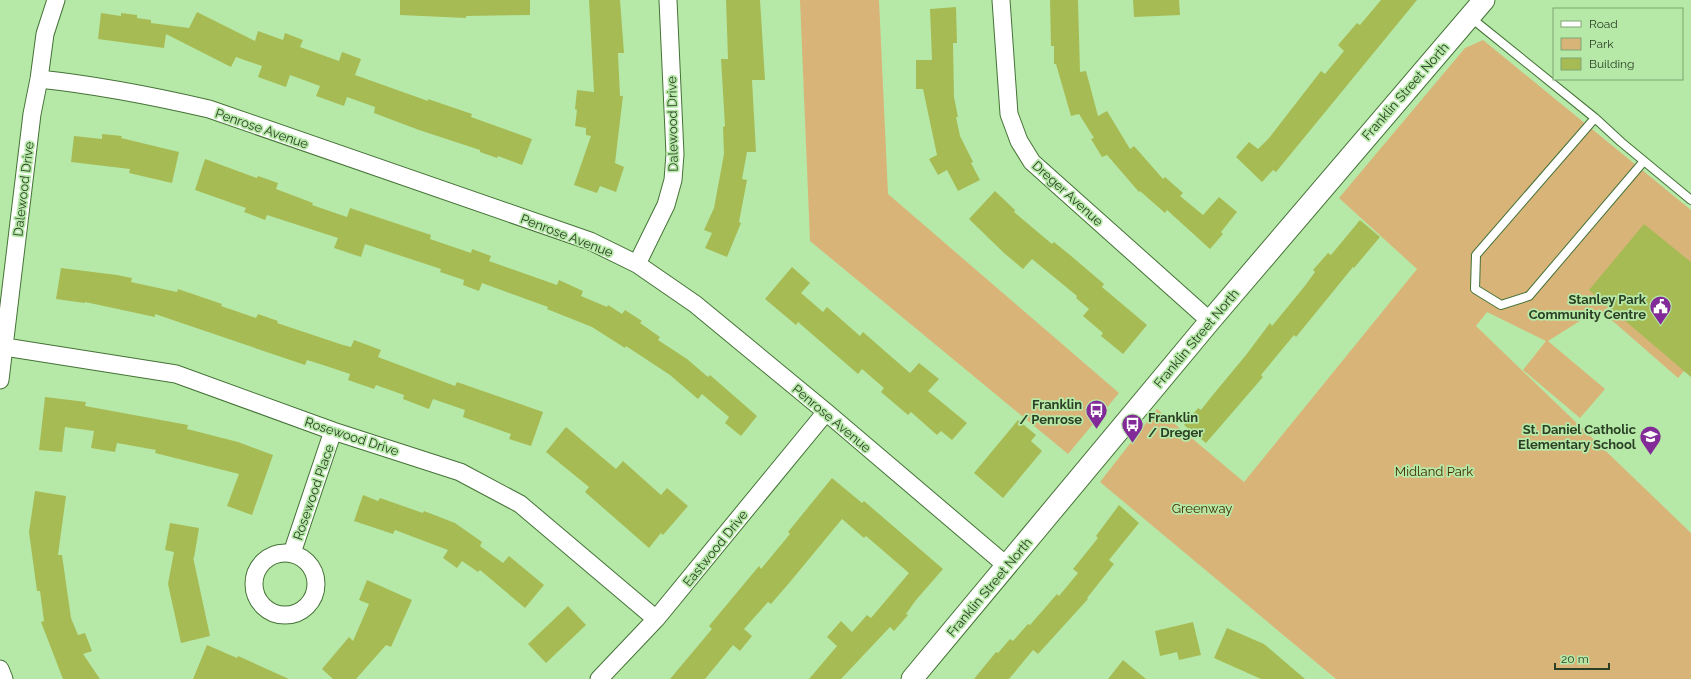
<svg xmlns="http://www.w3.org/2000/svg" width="1691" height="679" viewBox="0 0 1691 679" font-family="Raleway,sans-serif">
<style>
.green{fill:#d9b479}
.building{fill:#a7bb54}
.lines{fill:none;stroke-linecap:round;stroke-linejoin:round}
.service-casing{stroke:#457237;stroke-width:10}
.minor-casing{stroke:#457237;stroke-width:19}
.tertiary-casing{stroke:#457237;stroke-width:23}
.service{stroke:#fff;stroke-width:8}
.minor{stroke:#fff;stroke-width:17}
.tertiary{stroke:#fff;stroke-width:21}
.labels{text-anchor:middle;stroke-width:3.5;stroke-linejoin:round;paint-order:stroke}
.street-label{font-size:13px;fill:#2b3f25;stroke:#b6e9a7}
.poi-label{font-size:13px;font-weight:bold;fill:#2b3f25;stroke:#b6e9a7;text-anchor:end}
.park-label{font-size:13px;fill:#422c00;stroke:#b6e9a7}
</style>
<rect width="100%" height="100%" fill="#b6e9a7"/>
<!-- green -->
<path class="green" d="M800,0h79l9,194 231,199 -51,61 -258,-213z
M1483,40l208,170v153l-13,15 -79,-69 -51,32 57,48 -25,29 -57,-48 23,-29 -59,-29 -11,14 215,207v146h-355l-236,-197 57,-73 87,73 173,-213 -78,-71 126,-150z"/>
<!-- building -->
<path class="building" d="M400,0h130v15l-64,1v2l-66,-3z
M589,0h31l4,53h-6l2,43h3l-8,67 9,4 -8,25 -16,-6 -3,7 -23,-8 17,-49 -5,-1v-7l-11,-2 2,-16 -2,-1 2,-19 17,2z
M726,0h34l5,80h-13l4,72h-9l-5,27 5,1 -8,42 2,1 -14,34 -22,-9 7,-15 -8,-3 10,-22 10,-54 -1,-27 2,-1 -4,-67h7z
M1050,0h28l2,72 6,-1 12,45 9,-5 23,38 4,-3 29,33 2,-2 18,16 -3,3 23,19 16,-18 18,15 -16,20 2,2 -13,15 -43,-39 -2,3 -25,-22 -1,1 -32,-37 -5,2 -11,-18 3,-1 -15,-24 -8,2 -15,-52h-2v-18h-3z
M1133,0h46l1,15 -46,2z
M1381,0h36l-141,172 -3,-2 -11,12 -26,-25 13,-15 9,7 11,-11 52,-67 4,3 19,-23 -6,-6 19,-22 3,2z
M956,7l1,36h-4l1,54 4,20h-2l4,19 13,26 -2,1 9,17 -22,11 -11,-21 -9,5 -9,-16 8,-4 -14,-66h-7v-29h16l-2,-51z
M197,12l58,29 3,-10 25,9 2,-7 18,7 -3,7 39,14 3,-9 19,7 -6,16 73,26v-2l44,15 -1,3 61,22 -10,26 -24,-9 -1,2 -17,-6v-2l-61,-20 -45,-17 1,-6 -28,-10 -3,9 -28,-10 4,-10 -30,-11 -4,12 -28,-10 4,-11 -26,-9 -5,10 -65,-33 -2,14 -66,-9 3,-26 20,3v-3l16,2v3l14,2v3l38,5z
M102,134l20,2 -1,2 58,14 -7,31 -43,-10 1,-4 -59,-7 3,-26 28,3z
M205,159l52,19 1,-2 20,7 -2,6 37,14 -1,2 35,12 3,-9 81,27 -1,4 41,14 1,-4 19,7 -2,5 68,24 2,-5 24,11 -2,5 26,11 1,-2 14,9 3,-4 17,11 -2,2 20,14 -2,3 29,19 21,18 2,-2 47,41 -16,20 -16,-13 4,-6 -27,-23 -4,5 -28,-24 -44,-29 -1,2 -33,-21 -45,-18 1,-2 -66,-24 -3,8 -16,-6 1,-5 -24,-8 1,-3 -76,-25 -4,13 -27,-9 4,-10 -71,-23 -2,5 -21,-8 2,-4 -51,-18z
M995,191l20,19 -1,2 38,32 2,-2 16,13 34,29 -2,3 45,38 -24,29 -22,-18 2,-3 -20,-17 6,-7 -13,-11 1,-2 -45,-37 -9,10 -19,-16 -35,-34z
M1360,220l20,17 -26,31 -1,-1 -57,70 -2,-2 -33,40 2,2 -57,66 -22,-18 14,-17 3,2 11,-14 34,-41 24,-32 2,3 32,-39 11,-15 -2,-2 15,-17 3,2z
M1644,224l47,38v115l-102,-87z
M792,267l18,16 -9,10 22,19 4,-5 33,29 3,-4 47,41 9,-10 20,16 -11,12 39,32 -15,17 -11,-9 -4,4 -26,-23 -3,3 -27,-23 3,-4 -22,-19 -4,5 -60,-52 -2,3 -31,-26z
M61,268l56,7 15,3 -1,4 46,10 1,-3 44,15 -1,2 35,12 2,-4 20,7 -1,2 66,22 8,2 3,-7 27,10 -3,7 77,29 2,-4 86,30 -12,34 -22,-7 2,-5 -48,-17 2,-7 -32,-11 -4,10 -26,-10 1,-4 -28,-10 -2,4 -26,-9 2,-6 -27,-9 -16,-5 -2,5 -150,-51v3l-70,-15v1l-29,-4z
M45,397l41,5 -1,4 103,19 -1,4 51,13 35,13 -21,60 -25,-9 12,-32 -84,-21 1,-3 -39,-7 -2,9 -24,-4 3,-17 -29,-4 -3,25 -23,-2z
M1018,420l18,15 -5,6 11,10 -39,47 -29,-25z
M566,427l50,42 7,-8 38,34 6,-7 21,18 -25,29 -2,-2 -12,15 -64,-56 4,-5 -43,-35z
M832,478l30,25 2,-2 79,68 -27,31 -10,14 2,1 -14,16 -4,-4 -49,52h-32l28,-33 -10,-9 14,-16 11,11 15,-17 4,3 38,-45 -43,-37 -2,2 -22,-19 -52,63 -19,22 -3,-2 -24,27 8,7 -12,15 -7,-6 -28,34h-35l42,-50 -3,-3 50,-60 2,3 29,-35 -2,-2z
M35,491l31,5 -8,59h4l9,63 7,17 7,-2 7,18 -9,3 17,25h-37l-22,-57 3,-1 -4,-30h-3l-8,-59z
M363,495l15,6 2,-3 43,15 1,-2 31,12 27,19 -2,4 23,17 6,-7 35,29 -19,23 -45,-38 -2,2 -16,-11 -5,7 -14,-10 5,-8 -53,-20 -2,4 -39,-13z
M1119,505l20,18 -30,37 5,4 -27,34 1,1 -50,55 -5,-4 -24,29h-35l22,-27 2,1 12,-14 3,2 15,-17 2,1 27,-31 2,2 19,-23 -5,-4 25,-31 -2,-2z
M170,523l29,5 -5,30 -1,-1 17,79 -29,7 -13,-59 6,-32 -9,-2z
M367,580l45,20 -21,47 -5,-2 -30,34h-23l-11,-10 27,-32 4,4 16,-37 -10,-4z
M568,606l18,19 -40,38 -18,-19z
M1193,622l8,33 -22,5 -2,-8 -17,4 -5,-25z
M1227,628l37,16 41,35h-44l-47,-21z
M207,645l30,13 1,-2 51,23h-96z
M1123,660l23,19h-38z"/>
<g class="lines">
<defs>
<path id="service" d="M1470,17l125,101 26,24 70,58
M1595,118l-119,137 -1,34 26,16 28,-9 115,-135"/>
<path id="minor" d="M1001,0l8,114 10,27 13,21 178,159
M39,79c57,6 114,17 170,30l381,132 47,23 58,40 131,108 181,154
M637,264l29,-59 7,-25 2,-26 -7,-154
M5,347l171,27 157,57 127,41 60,32 136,115
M0,380l32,-266 7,-35 6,-45 11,-34
M292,553l41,-122
M254 584a31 31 0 1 1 62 0a31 31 0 1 1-62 0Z
M0,669l4,10
M599,679l57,-60 170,-207"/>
<path id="tertiary" d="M912,679l298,-358 274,-321"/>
</defs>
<!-- service casing -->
<use href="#service" class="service-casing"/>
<!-- minor casing -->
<use href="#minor" class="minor-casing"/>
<!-- tertiary casing -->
<use href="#tertiary" class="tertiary-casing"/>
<!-- service -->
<use href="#service" class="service"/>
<!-- minor -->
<use href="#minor" class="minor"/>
<!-- tertiary -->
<use href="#tertiary" class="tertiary"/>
</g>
<!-- icons -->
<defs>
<symbol id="civic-pin" viewBox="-11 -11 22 30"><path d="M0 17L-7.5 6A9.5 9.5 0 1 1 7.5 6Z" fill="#822b98" stroke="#b6e9a7"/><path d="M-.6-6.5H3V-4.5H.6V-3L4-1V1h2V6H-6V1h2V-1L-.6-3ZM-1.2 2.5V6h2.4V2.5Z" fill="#fff"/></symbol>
<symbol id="bus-pin" viewBox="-11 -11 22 30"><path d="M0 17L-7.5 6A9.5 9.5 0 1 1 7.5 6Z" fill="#822b98" stroke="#b6e9a7"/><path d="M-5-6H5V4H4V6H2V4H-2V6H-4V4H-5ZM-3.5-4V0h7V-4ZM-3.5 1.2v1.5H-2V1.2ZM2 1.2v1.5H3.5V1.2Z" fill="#fff"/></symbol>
<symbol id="school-pin" viewBox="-11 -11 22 30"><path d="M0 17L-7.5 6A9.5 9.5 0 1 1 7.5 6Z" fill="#822b98" stroke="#b6e9a7"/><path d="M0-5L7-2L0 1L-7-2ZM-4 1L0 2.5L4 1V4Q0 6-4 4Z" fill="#fff"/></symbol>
</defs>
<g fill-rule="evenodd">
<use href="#civic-pin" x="1648" y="294" width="25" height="34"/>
<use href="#bus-pin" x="1084" y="398" width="25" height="34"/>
<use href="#bus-pin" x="1120" y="412" width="25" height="34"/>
<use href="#school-pin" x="1638" y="424" width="25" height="34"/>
</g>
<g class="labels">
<!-- street labels -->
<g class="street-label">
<text transform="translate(1405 91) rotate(-49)" y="5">Franklin Street North</text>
<text transform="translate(672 124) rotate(-91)" y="5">Dalewood Drive</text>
<text transform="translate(262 128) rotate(19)" y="5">Penrose Avenue</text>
<text transform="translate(23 189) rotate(-83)" y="5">Dalewood Drive</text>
<text transform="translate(1068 193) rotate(42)" y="5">Dreger Avenue</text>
<text transform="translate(567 235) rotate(21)" y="5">Penrose Avenue</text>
<text transform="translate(1196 338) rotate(-50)" y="5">Franklin Street North</text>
<text transform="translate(832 418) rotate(40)" y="5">Penrose Avenue</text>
<text transform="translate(352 436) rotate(18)" y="5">Rosewood Drive</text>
<text transform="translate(313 492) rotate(-71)" y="5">Rosewood Place</text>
<text transform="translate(715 548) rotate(-51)" y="5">Eastwood Drive</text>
<text transform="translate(989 587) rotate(-50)" y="5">Franklin Street North</text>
</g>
<!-- poi labels -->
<g class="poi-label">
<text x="1646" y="304">Stanley Park<tspan x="1646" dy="15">Community Centre</tspan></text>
<text x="1082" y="409">Franklin<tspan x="1082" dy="15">/ Penrose</tspan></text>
<text x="1148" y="422" text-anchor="start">Franklin<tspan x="1148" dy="15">/ Dreger</tspan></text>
<text x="1636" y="434">St. Daniel Catholic<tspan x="1636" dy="15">Elementary School</tspan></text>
</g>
<!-- park labels -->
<g class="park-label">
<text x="1434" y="476">Midland Park</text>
<text x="1202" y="513">Greenway</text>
</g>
</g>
<!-- legend -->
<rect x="1553" y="8" width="130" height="72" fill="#b6e9a7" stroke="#7ea573"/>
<rect x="1561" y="21" width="20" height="6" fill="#ffffff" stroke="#7ea573"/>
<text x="1589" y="28" font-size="12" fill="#2b3f25">Road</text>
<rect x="1561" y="38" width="20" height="12" fill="#d9b479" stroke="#7ea573"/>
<text x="1589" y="48" font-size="12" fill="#2b3f25">Park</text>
<rect x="1561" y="58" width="20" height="12" fill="#a7bb54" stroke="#7ea573"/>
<text x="1589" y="68" font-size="12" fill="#2b3f25">Building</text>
<!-- scale -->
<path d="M1555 663v6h54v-6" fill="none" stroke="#2b3f25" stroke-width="2"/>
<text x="1561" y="663" font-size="12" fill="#2b3f25" stroke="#b6e9a7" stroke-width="3" paint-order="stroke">20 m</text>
</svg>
